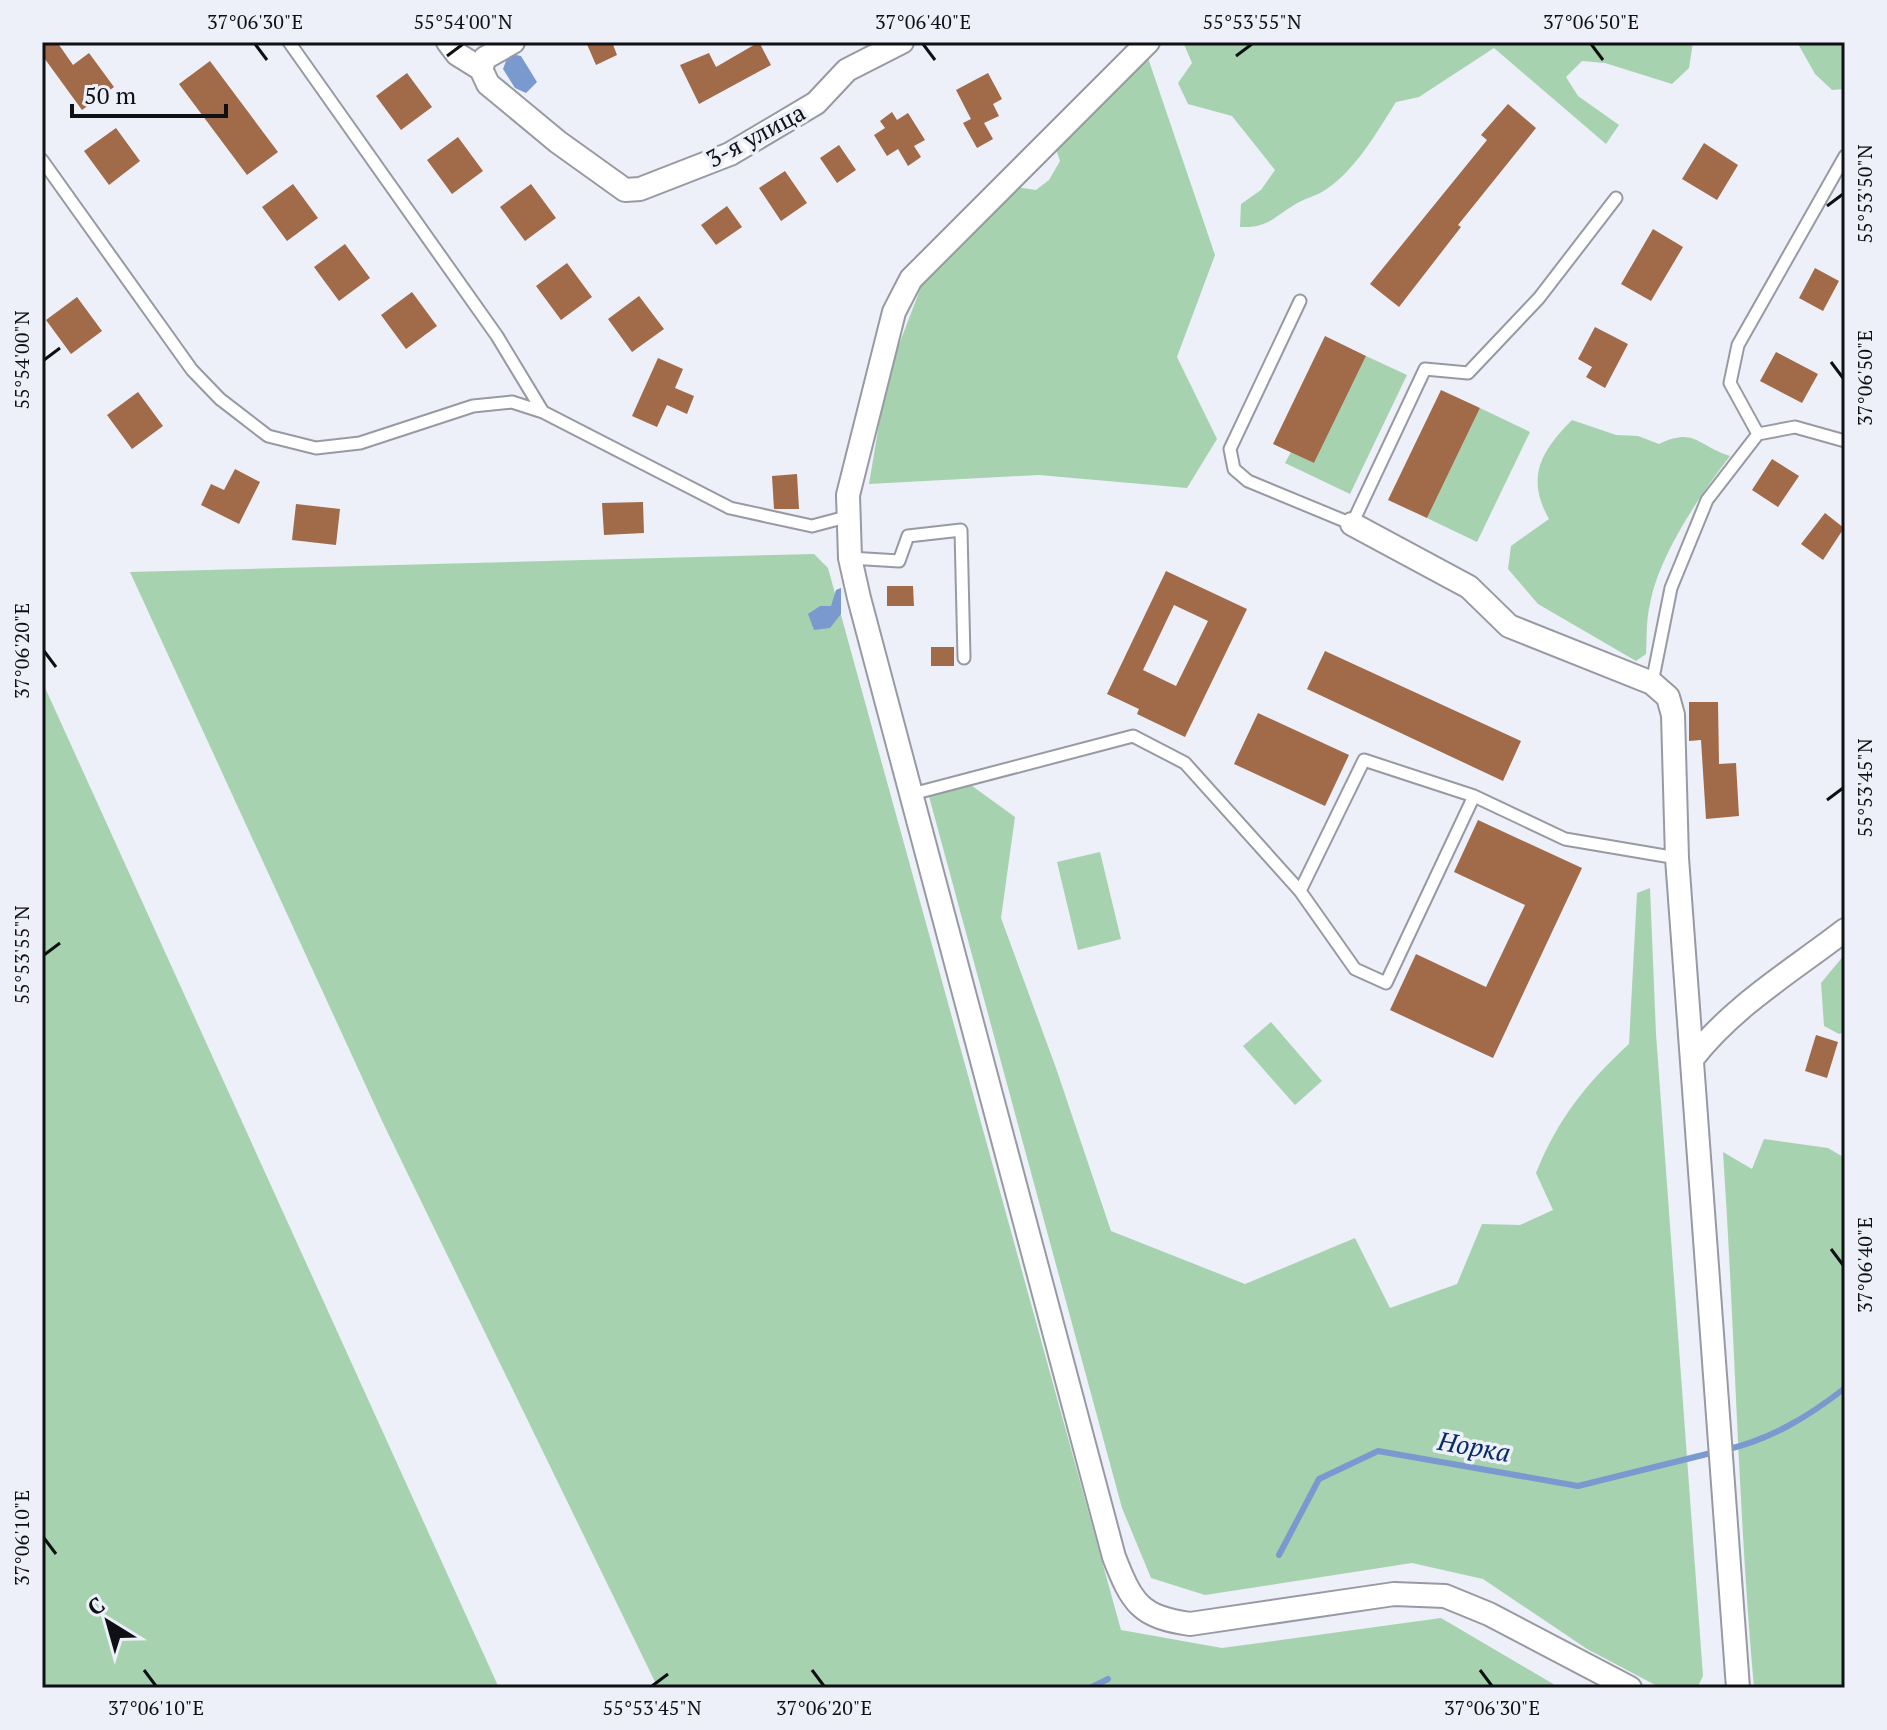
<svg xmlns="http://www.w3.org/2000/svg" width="1887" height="1730" viewBox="0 0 1887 1730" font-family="'PT Serif',serif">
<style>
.green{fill:#a7d2b0}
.water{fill:#7a9acf}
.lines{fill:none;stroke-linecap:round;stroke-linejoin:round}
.stream{stroke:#7a9acf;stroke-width:6}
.building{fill:#a16a48;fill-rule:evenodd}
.service-casing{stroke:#989aa3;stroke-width:15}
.minor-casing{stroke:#989aa3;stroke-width:26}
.service{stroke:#fff;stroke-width:11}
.minor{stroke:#fff;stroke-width:22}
.ticks{fill:none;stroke:#0f1013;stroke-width:3}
.labels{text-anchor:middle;stroke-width:7;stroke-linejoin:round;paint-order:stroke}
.street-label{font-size:24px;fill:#0f1013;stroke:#edeff9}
.water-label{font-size:26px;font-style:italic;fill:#062c6a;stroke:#edeff9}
.neatline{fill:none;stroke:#0f1013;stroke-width:3}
.ticks-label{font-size:20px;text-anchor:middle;fill:#0f1013}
</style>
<rect width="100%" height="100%" fill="#edeff9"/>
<!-- green -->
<path class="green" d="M1183,42h510l-4,26 -17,16 -67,-21 -23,-2 -16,16 12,19 41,29 -13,19 -112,-96 -75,49 -23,5c-19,30 -42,71 -74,90 -9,5 -19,7 -28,13 -23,14 -26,23 -54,22l1,-23 20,-14 14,-20 -43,-54 -44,-12 -10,-21 14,-20z
M1797,42h48v47l-13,1 -17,-16z
M1147,55l68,200 -38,102 40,82 -30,49 -148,-13 -170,9 18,-108 39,-102 90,-87 20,3 13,-10 11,-19 -4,-12z
M1366,356l41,19 -57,119 -65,-31 6,-11 23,11z
M1480,408l50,24 -53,110 -50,-24z
M1572,420l44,15 22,1 21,8c36,-17 37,1 71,12 -30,39 -71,99 -80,148 -4,16 -3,33 -4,50l-10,7 -98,-57 -30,-35 3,-23 38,-27c-23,-41 -9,-67 23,-99z
M814,554l14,14 293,1062 101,18 219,-30 119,70h-902l-275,-565 -253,-551z
M42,681l457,1007h-457z
M957,775l58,42 -14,101 55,150 55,163 134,53 110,-46 35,70 67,-24 25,-60 38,1 33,-15 -17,-37c23,-56 49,-88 93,-129l8,-151 13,-5 6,146 47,642 -6,12h-36l-74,-39 -104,-70 -71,-16 -207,32 -54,-17 -29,-70 -195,-719z
M1100,852l21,87 -43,11 -21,-88z
M1845,954v78l-6,2 -15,-8 -3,-43z
M1271,1022l51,59 -27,24 -52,-59z
M1764,1139l64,9 17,10v530h-91c-16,-178 -19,-357 -31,-536l29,17z"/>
<!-- water -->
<path class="water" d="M516,55l5,1 16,26 -11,11 -11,-5 -12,-19 4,-11z
M841,588v26l-11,14 -16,2 -6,-16 12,-8h11l5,-16z"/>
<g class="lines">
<!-- stream -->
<path class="stream" d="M1725,1450c46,-11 83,-33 120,-62
M1279,1555l40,-76 59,-28 200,35 133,-33
M1090,1688l18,-9"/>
</g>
<!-- building -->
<path class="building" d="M42,42h15l16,23 16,-12 25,34 -32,23 -40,-55z
M586,42h26l5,13 -21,10z
M759,42l12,23 -72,39 -19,-39 29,-12 7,14z
M210,61l68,91 -31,23 -68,-91z
M407,73l25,34 -31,23 -25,-34z
M988,73l14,26 -9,5 6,12 -15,7 9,16 -16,9 -14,-25 8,-4 -15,-29z
M1508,104l28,24 -78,97 3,2 -62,80 -29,-23 117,-144 -6,-5z
M892,112l5,8 11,-7 17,27 -11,6 7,11 -13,9 -10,-17 -11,7 -13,-21 11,-7 -5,-7z
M116,128l24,33 -31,24 -25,-34z
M458,137l25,34 -31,23 -25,-34z
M1704,143l34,22 -21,35 -35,-21z
M839,145l17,25 -19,13 -17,-25z
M785,171l22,32 -26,18 -22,-33z
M293,184l25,34 -31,23 -25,-34z
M531,184l25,34 -31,23 -25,-34z
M727,206l15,21 -26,18 -15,-20z
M1653,229l30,18 -32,54 -30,-17z
M345,244l25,34 -31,23 -25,-34z
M567,263l25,34 -31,23 -25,-34z
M1815,268l24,13 -16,30 -24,-13z
M412,292l25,34 -31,23 -25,-34z
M639,296l25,33 -32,23 -24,-33z
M77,297l25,34 -31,23 -25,-34z
M1595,327l33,17 -23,44 -19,-11 6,-10 -14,-8z
M1325,336l41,20 -52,107 -41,-19z
M1776,352l42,22 -16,29 -42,-22z
M658,358l25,11 -8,19 19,8 -7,18 -20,-9 -10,22 -25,-11z
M1441,390l39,18 -53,110 -39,-18z
M138,392l25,34 -31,23 -25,-34z
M1772,459l27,17 -21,31 -26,-17z
M235,469l25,13 -21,42 -38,-19 10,-21 13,6z
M797,474l2,35h-25l-2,-33z
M643,502l1,31 -40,2 -2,-32z
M296,504l44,5 -4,36 -44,-5z
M1825,513l19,15 -21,32 -22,-16z
M1166,571l81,38 -62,128 -48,-23 2,-5 -32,-15zM1174,605l34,16 -32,65 -33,-16z
M887,586h26l1,20h-27z
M931,647h23v19h-23z
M1325,651l196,90 -18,40 -196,-92z
M1689,702h29l1,62 17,-1 3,53 -33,3 -5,-79 -12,1z
M1258,713l91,42 -24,51 -91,-42z
M1478,820l104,48 -89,190 -103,-48 26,-56 70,33 39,-82 -71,-33z
M1816,1035l22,7 -11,36 -22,-7z"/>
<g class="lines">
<defs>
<path id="service" d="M289,42l208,294 46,76
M42,160l150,210 28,29 48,37 48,12 44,-5 113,-37 39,-4 31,10 187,96 82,18 34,-9
M1300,301l-70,148 4,20 14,12 104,43 73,-155 43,4 71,-75 77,-100
M1758,434l-28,-51 8,-38 107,-189
M850,558l49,3 9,-25 53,-6 3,128
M1652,683l19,-95 36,-88 51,-66 37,-7 50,14
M912,794l221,-58 52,27 115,128 64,-131 110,36 91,43 112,19
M1300,891l55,78 31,14 88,-187"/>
<path id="minor" d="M448,42l9,12 24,15 7,15 70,58 67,48 15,-1 90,-35 86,-51 31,-33 55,-28
M1148,42l-237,237 -17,33 -46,183 2,63 9,40 255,959c18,46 26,60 76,67l204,-30 51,2 44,18 141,74
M481,69l4,-11 28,-16
M1352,524l117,63 40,39 143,57 16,14 5,18 4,143 61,830
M1692,1059c42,-54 100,-88 153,-129"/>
</defs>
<!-- service casing -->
<use href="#service" class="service-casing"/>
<!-- minor casing -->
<use href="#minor" class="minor-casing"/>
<!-- service -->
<use href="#service" class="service"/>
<!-- minor -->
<use href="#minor" class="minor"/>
</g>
<!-- ticks -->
<path class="ticks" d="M255,44l12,16M923,44l12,16M1591,44l12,16M447,56l16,-12M1236,56l16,-12M1827,206l16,-12M44,360l16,-12M1831,362l12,16M44,651l12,16M1827,800l16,-12M44,955l16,-12M1831,1249l12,16M44,1538l12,16M144,1670l12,16M812,1670l12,16M1480,1670l12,16M652,1686l16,-12"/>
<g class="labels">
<!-- street labels -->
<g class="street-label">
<text transform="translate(756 136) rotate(-28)" y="8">3-я улица</text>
</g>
<!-- water labels -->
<g class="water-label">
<text transform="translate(1474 1447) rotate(10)" y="9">Норка</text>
</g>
</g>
<!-- border -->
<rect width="1887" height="1730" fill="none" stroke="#edeff9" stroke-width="88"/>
<!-- north arrow -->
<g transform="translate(108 1622) rotate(323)" stroke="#edeff9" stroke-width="6" paint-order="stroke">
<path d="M0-6L14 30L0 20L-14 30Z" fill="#0f1013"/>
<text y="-12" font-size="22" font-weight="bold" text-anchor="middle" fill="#0f1013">С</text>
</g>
<!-- scale -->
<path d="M72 104v12h154v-12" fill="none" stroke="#0f1013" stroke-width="4"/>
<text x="84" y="104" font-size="24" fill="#0f1013" stroke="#edeff9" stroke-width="6" paint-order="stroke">50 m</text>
<rect x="44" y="44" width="1799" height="1642" class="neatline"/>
<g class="ticks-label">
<text x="255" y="29">37°06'30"E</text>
<text x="463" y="29">55°54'00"N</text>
<text x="923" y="29">37°06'40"E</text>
<text x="1252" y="29">55°53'55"N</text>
<text x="1591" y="29">37°06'50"E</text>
<text transform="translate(1865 194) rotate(-90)" y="7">55°53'50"N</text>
<text transform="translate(22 360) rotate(-90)" y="7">55°54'00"N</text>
<text transform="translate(1865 378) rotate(-90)" y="7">37°06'50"E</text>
<text transform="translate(22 651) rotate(-90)" y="7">37°06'20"E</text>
<text transform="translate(1865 788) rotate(-90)" y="7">55°53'45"N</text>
<text transform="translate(22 955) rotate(-90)" y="7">55°53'55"N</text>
<text transform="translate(1865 1265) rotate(-90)" y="7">37°06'40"E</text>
<text transform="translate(22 1538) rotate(-90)" y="7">37°06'10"E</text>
<text x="156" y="1715">37°06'10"E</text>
<text x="652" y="1715">55°53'45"N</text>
<text x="824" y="1715">37°06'20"E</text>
<text x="1492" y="1715">37°06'30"E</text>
</g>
</svg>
